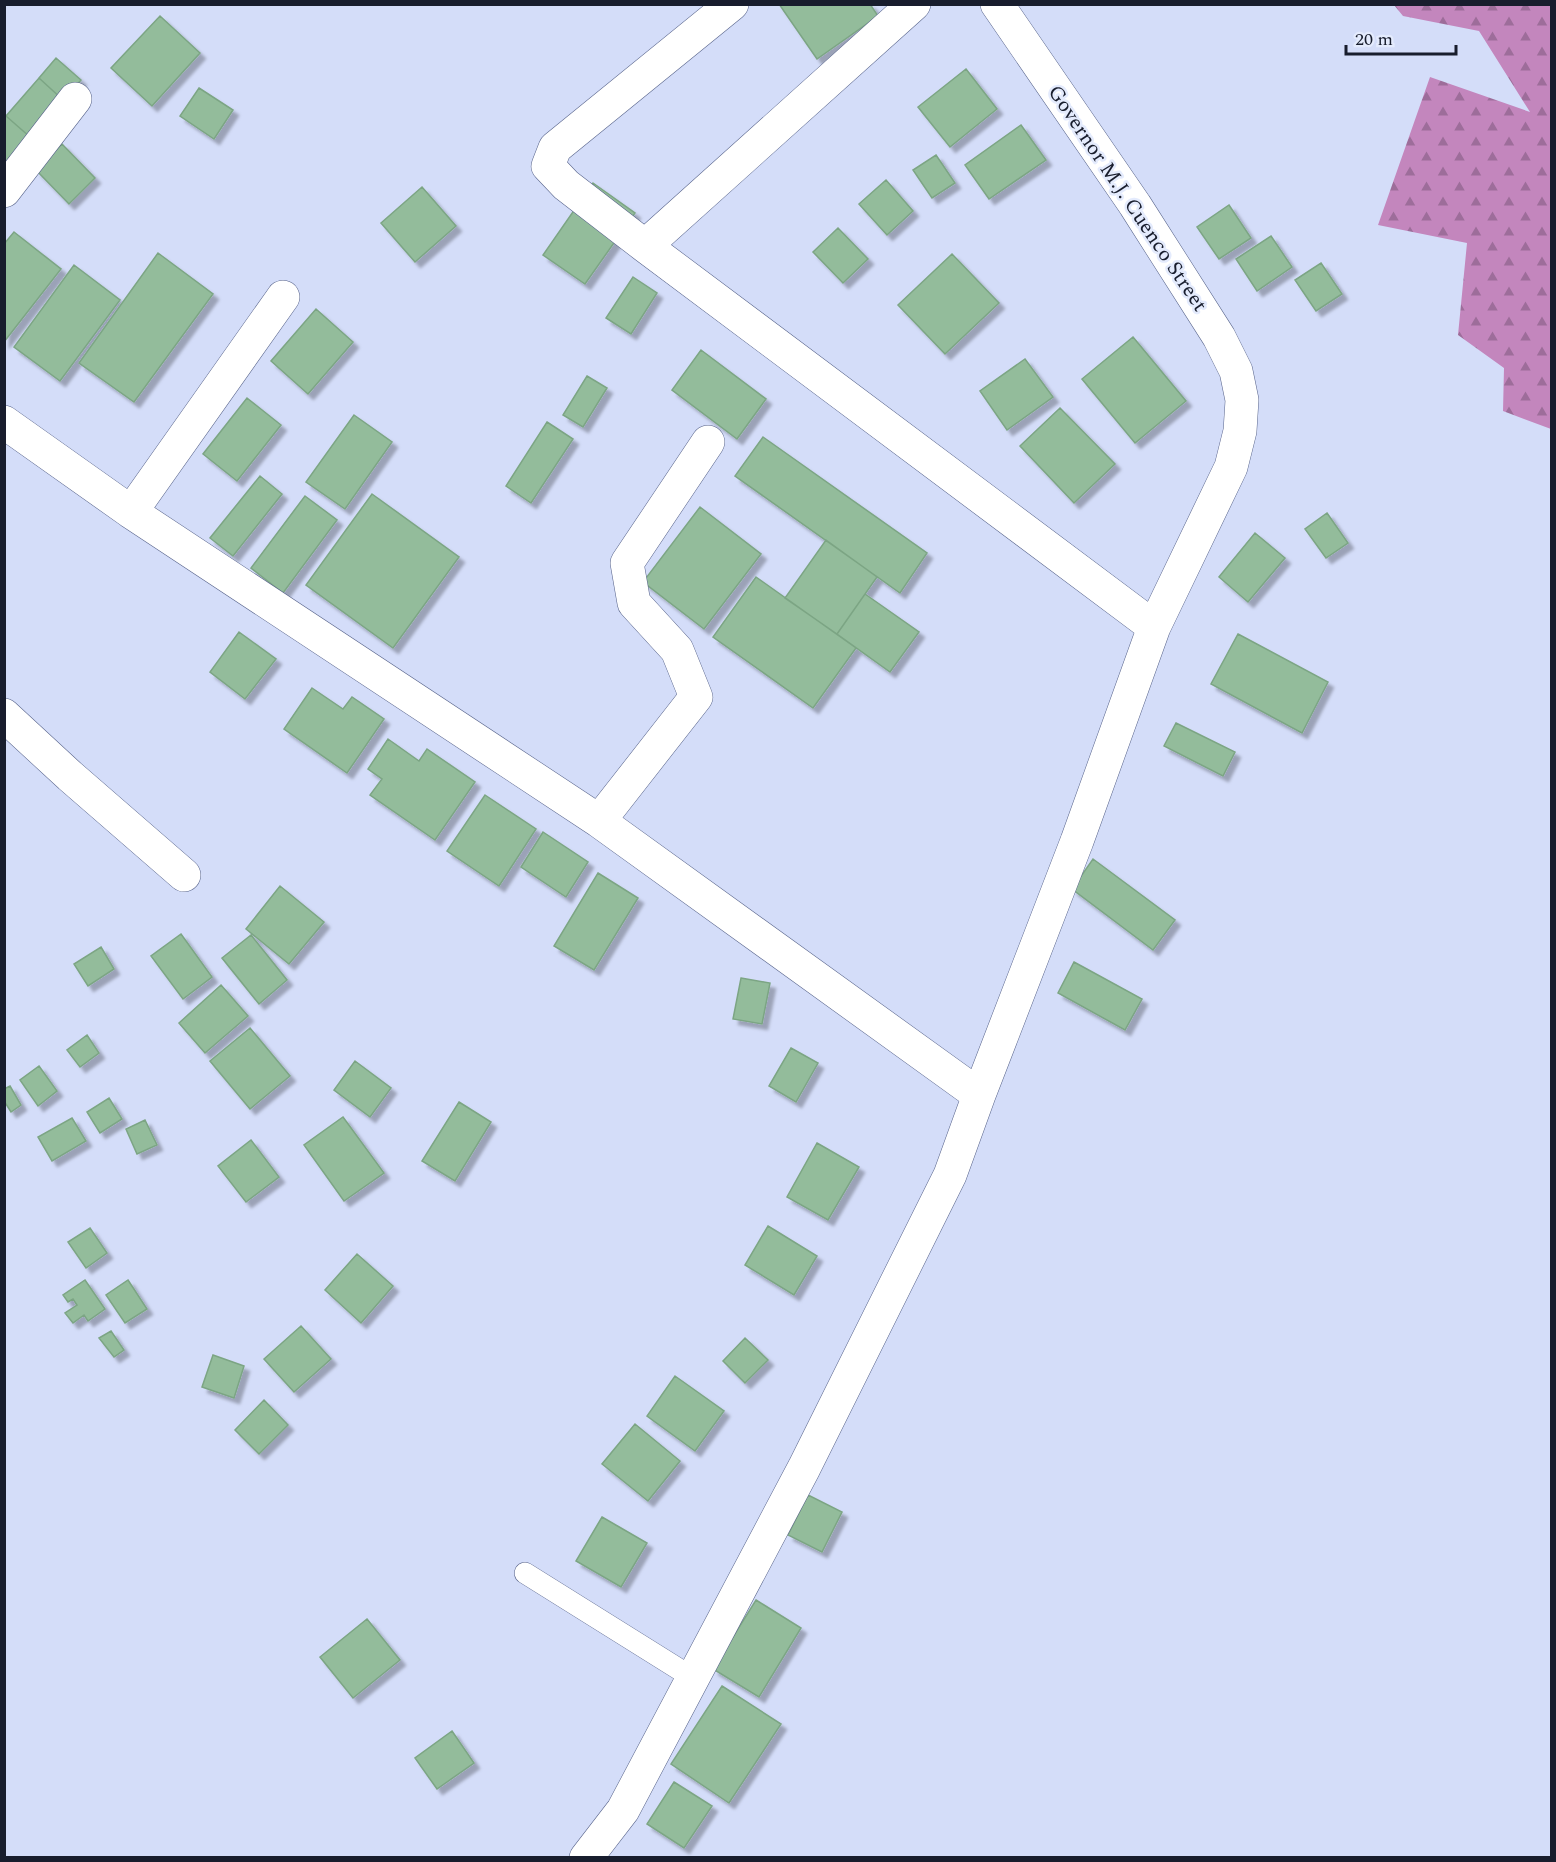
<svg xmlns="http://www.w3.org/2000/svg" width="1556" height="1862" viewBox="0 0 1556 1862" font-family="Spectral,serif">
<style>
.forest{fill:url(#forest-firs)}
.building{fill:#93bc9b;stroke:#7ca584;stroke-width:1.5;filter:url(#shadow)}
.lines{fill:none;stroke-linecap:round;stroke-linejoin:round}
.service-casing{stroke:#58648b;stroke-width:22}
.minor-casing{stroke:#58648b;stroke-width:34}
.service{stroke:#fff;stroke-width:21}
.minor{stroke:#fff;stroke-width:33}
.labels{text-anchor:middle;stroke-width:5;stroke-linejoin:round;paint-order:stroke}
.street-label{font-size:21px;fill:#181d2d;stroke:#e4ebfd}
</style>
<defs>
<pattern id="forest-firs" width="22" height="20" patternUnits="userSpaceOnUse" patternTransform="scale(1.5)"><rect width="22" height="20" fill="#c386bd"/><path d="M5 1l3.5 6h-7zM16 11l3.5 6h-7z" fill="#9d6d9a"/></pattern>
<filter id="shadow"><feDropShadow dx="5.5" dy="5.5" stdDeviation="1.5" flood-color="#0004"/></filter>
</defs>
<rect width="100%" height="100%" fill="#d4ddf9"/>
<!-- forest -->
<path class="forest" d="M1394,5h157v424l-48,-18 1,-43 -46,-33 9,-92 -89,-18 52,-148 100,35 -51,-81 -76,-15z"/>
<!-- building -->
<path class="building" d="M779,4h91l8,12 -61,43z
M160,16l40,37 -48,53 -41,-38z
M56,58l25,22 -18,20 -24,-22z
M966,69l31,40 -47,38 -32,-40z
M39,78l24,22 -33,37 -24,-21z
M199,88l34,22 -19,29 -34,-23z
M6,116l24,21 -26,30v-50z
M1021,125l25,35 -57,39 -24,-34z
M62,144l33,34 -26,26 -33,-34z
M936,155l19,28 -23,15 -19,-28z
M886,180l27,31 -26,24 -28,-31z
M593,183l42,30 -50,71 -42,-29z
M422,187l34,39 -41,36 -34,-39z
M1229,205l22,33 -32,21 -22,-32z
M838,228l30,31 -25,24 -30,-31z
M14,232l47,37 -57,73v-98z
M1271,236l21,31 -35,24 -21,-32z
M158,253l55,41 -79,108 -55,-39z
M952,254l47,49 -54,51 -47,-49z
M1321,263l21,31 -26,17 -21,-31z
M74,265l46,35 -60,81 -46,-34z
M633,277l24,16 -26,41 -25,-16z
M316,309l37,33 -45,52 -37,-33z
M1133,337l53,64 -51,42 -53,-64z
M701,350l65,49 -29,40 -65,-49z
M1025,359l28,38 -46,33 -27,-39z
M587,376l20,12 -24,39 -20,-12z
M247,398l34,27 -44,56 -34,-27z
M1060,408l55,56 -41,39 -54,-57z
M354,415l38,27 -47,67 -39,-27z
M547,422l26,17 -42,64 -25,-17z
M763,437l164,116 -27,40 -165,-117z
M260,476l22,18 -49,62 -23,-18z
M372,494l87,63 -66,91 -87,-63z
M305,496l32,24 -54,73 -32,-25z
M700,507l61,47 -57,75 -61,-47z
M1327,513l21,30 -22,15 -21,-29z
M1255,533l30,25 -37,44 -29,-25z
M826,540l51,37 -40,57 -52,-36z
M756,577l100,71 -43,60 -100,-71z
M865,594l54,38 -29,40 -53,-38z
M239,632l37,27 -31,40 -35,-27z
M1238,634l90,48 -26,51 -91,-49z
M312,688l31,21 9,-12 32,22 -37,54 -63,-44z
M1176,723l59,29 -12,24 -59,-30z
M388,739l31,22 8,-12 48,33 -40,58 -65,-45 12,-16 -14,-10z
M485,795l51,34 -37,57 -52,-35z
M543,832l45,30 -22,35 -45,-30z
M1093,859l82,61 -22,30 -81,-61z
M598,873l40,25 -44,72 -40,-24z
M280,886l44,36 -35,42 -43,-35z
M181,934l31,43 -29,22 -32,-43z
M251,935l36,45 -28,24 -37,-46z
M101,947l13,22 -26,17 -14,-22z
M1074,962l68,37 -17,31 -67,-37z
M741,978l29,5 -8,41 -29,-5z
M221,985l27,31 -43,37 -26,-30z
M250,1028l40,48 -40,33 -40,-48z
M87,1035l12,18 -19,14 -13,-17z
M791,1048l27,15 -22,39 -27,-16z
M355,1061l36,27 -21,29 -36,-27z
M39,1066l18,25 -19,15 -18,-26z
M10,1086l11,19 -10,7 -7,-11v-12z
M109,1098l13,21 -22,14 -13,-21z
M459,1102l32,20 -36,59 -33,-20z
M343,1117l41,56 -40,28 -40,-56z
M72,1118l14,23 -34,20 -14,-24z
M145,1120l12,25 -20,9 -11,-25z
M251,1140l28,37 -33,25 -28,-36z
M817,1143l42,24 -31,53 -41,-23z
M768,1226l49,30 -23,39 -49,-30z
M90,1228l17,25 -21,15 -18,-26z
M357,1254l36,32 -32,37 -36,-33z
M85,1280l20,29 -17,12 -4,-6 -11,8 -8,-10 12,-8 -4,-6 -5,3 -5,-7z
M128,1280l19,29 -22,14 -19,-28z
M301,1326l30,33 -37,33 -30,-33z
M111,1331l13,19 -10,7 -15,-19z
M745,1338l23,22 -23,23 -22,-22z
M213,1355l31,11 -10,32 -32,-11z
M675,1376l49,35 -29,40 -48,-35z
M264,1400l24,25 -29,29 -24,-24z
M635,1424l45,37 -32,40 -46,-37z
M808,1495l34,17 -20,40 -34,-17z
M602,1517l45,26 -26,44 -45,-26z
M756,1600l45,28 -42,69 -46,-28z
M367,1619l33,41 -47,38 -33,-41z
M722,1686l59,38 -52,79 -58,-39z
M452,1731l22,32 -37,26 -22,-31z
M674,1782l38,24 -28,42 -37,-24z"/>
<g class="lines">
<defs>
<path id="service" d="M525,1573l168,105"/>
<path id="minor" d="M732,4l-177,144 -7,18 18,19 79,61 509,381
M4,191l71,-92
M645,246l269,-242
M4,422l127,90 468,309 380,274
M131,512l152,-215
M4,715l66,61 114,99
M599,821l97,-124 -19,-47 -43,-47 -7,-40 81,-121
M586,1858l37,-48 181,-342 146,-293 29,-80 98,-254 77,-214 77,-160 9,-36 2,-31 -6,-29 -17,-34 -84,-132 -138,-201"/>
</defs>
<!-- service casing -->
<use href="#service" class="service-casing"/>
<!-- minor casing -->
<use href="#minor" class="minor-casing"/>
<!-- service -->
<use href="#service" class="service"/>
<!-- minor -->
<use href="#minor" class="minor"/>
</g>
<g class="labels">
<!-- street labels -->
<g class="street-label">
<text transform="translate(1128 198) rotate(56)" y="7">Governor M.J. Cuenco Street</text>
</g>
</g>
<!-- border -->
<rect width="1556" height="1862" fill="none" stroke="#181d2d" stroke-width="12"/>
<!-- scale -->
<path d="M1346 45v9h110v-9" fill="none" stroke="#181d2d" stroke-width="3"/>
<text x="1355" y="45" font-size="18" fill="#181d2d" stroke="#e4ebfd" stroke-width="4.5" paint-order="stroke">20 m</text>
</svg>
